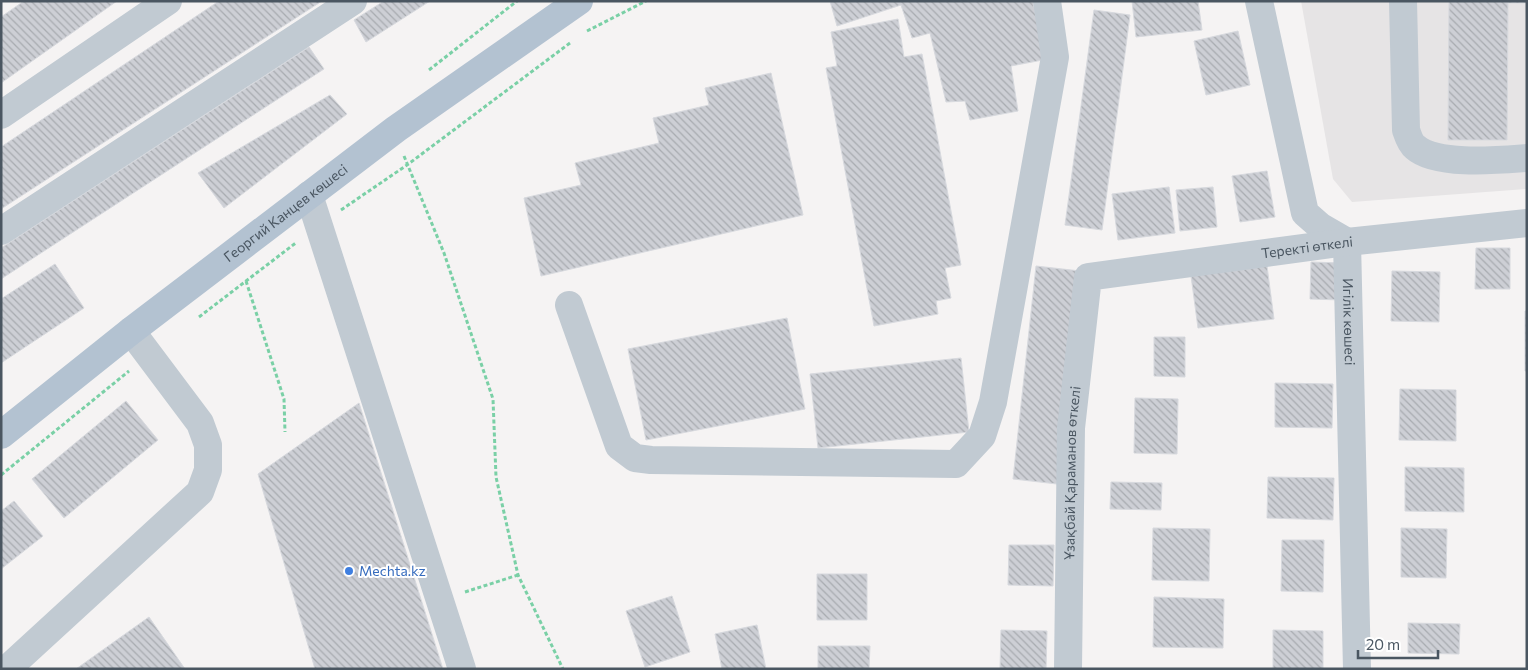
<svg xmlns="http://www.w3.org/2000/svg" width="1528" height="670" viewBox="0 0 1528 670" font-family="Commissioner,sans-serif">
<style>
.education{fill:#e6e4e5}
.building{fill:url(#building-back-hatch);stroke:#d7d9de}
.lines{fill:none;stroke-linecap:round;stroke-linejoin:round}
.path{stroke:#7ad0a6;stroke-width:3;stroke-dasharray:4 2.5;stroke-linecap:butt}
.minor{stroke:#c1cad2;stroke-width:28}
.major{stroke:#b3c2d1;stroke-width:28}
.shop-dot{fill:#3f7fe0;stroke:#fff;stroke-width:2}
.labels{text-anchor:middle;stroke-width:4;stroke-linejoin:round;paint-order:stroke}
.street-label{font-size:14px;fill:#4a5661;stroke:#fff}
.shop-label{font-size:14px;fill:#366cbe;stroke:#fff;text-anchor:start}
</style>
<defs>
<pattern id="building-back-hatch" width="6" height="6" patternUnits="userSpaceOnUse" patternTransform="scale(1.25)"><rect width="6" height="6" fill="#cdcfd5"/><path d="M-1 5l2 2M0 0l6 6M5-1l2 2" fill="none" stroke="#a8abb0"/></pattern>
</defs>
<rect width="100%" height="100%" fill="#f5f3f3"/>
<!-- education -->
<path class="education" d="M1301,1h226v188l-175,13 -19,-23z"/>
<!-- building -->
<path class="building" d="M24,1h93l-116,82v-66z
M219,1h103l-321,208v-62z
M384,1h46l-64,41 -12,-22z
M830,1h208l-5,3 15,55 -37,7 7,45 -48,9 -5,-19 -19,1 -16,-69 -18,5 -11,-33 -64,21z
M1132,1h66l4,29 -66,7z
M1449,1h78v2h-19l-1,137h-59z
M1094,10l36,5 -28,215 -37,-5z
M898,19l6,38 18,-3 39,211 -16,3 6,30 -15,3 2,13 -64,12 -48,-258 11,-2 -6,-34z
M1238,31l12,54 -44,10 -12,-54z
M309,47l15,22 -323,210v-31z
M771,73l32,142 -262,61 -17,-78 57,-13 -6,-22 84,-20 -6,-25 56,-13 -4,-17z
M330,95l17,19 -123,94 -26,-35z
M1267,171l8,46 -35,5 -8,-46z
M1169,187l6,46 -57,7 -6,-46z
M1213,187l4,40 -37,4 -4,-41z
M1476,248h34v41h-35z
M1311,262l31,1 -1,37 -31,-1z
M55,264l29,44 -83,55v-64z
M1036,266l44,5 -23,213 -44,-5z
M1267,266l7,53 -76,9 -7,-52z
M1392,271l48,1 -1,50 -48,-1z
M1525,311h2v60h-2z
M787,318l18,91 -159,31 -18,-91z
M1154,337h31v40l-31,-1z
M961,358l8,74 -151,16 -8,-74z
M1275,383l58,1 -1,44 -57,-1z
M1400,389l56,1v51l-57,-1z
M1135,398l43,1 -1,55 -43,-1z
M126,401l32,39 -94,78 -32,-39z
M359,403l84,266h-128l-57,-195z
M1405,467l59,1v44l-59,-1z
M1268,477l66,1 -1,42 -66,-2z
M1111,482l51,1 -1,27 -51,-1z
M14,501l29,35 -42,33v-58z
M1153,528l57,1 -1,52 -57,-1z
M1401,528l46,1 -1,49 -45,-1z
M1282,540h42l-1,52 -42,-1z
M1009,545h45l-1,41 -45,-1z
M817,574h50v46h-50z
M672,596l18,56 -45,15 -19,-56z
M1154,597l70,2 -1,49 -70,-1z
M149,617l36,52h-109z
M1408,623l52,1 -1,30 -51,-1z
M757,625l9,44h-44l-7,-35z
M1001,630l46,1 -1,38h-46z
M1273,630l50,1v38h-50z
M818,646h52l-1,23h-51z"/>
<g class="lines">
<!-- path -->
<path class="path" d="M587,31l59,-30
M429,70l88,-69
M404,156l40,97 49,146 3,78 22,98 45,94
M341,210l66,-45 163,-122
M246,281l38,118 1,33
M199,317l98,-75
M1,475l128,-104
M465,592l53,-17"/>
<!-- minor -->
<g class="minor">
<path id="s1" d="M1259,1l46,212 16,14 26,15 10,427"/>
<path d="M1403,1l3,129c2,6 5,14 9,17 21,19 84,13 112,11"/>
<path d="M1,115l167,-114"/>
<path d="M309,195l153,474"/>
<path d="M1,231l352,-230"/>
<path d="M569,305l50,141 16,12 16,2 305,4 26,-28 11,-34 62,-345 -8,-56"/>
<path d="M7,669l193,-177 8,-22v-25l-8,-22 -69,-92"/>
<path id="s2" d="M1068,669l3,-241 17,-151 259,-35 180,-19"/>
</g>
<!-- major -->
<path class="major" id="s3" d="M1,435l130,-104 265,-202 183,-128"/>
</g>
<!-- markers -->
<circle class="shop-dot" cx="349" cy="571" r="5"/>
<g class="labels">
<!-- street labels -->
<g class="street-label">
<text dy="5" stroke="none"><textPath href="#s3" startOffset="361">Георгий Канцев көшесі</textPath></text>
<text dy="5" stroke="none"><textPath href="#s2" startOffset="614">Теректі өткелі</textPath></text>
<text dy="5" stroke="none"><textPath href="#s1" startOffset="348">Игілік көшесі</textPath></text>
<text dy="5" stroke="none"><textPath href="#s2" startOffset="196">Ұзақбай Қараманов өткелі</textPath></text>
</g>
<!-- shop labels -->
<g class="shop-label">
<text x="359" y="576">Mechta.kz</text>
</g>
</g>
<!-- border -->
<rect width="1528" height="670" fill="none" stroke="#4a5661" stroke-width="5"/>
<!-- scale -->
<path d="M1358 650v8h80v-8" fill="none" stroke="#4a5661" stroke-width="2.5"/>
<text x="1366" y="650" font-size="15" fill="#4a5661" stroke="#ffffff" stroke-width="4" paint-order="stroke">20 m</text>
</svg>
